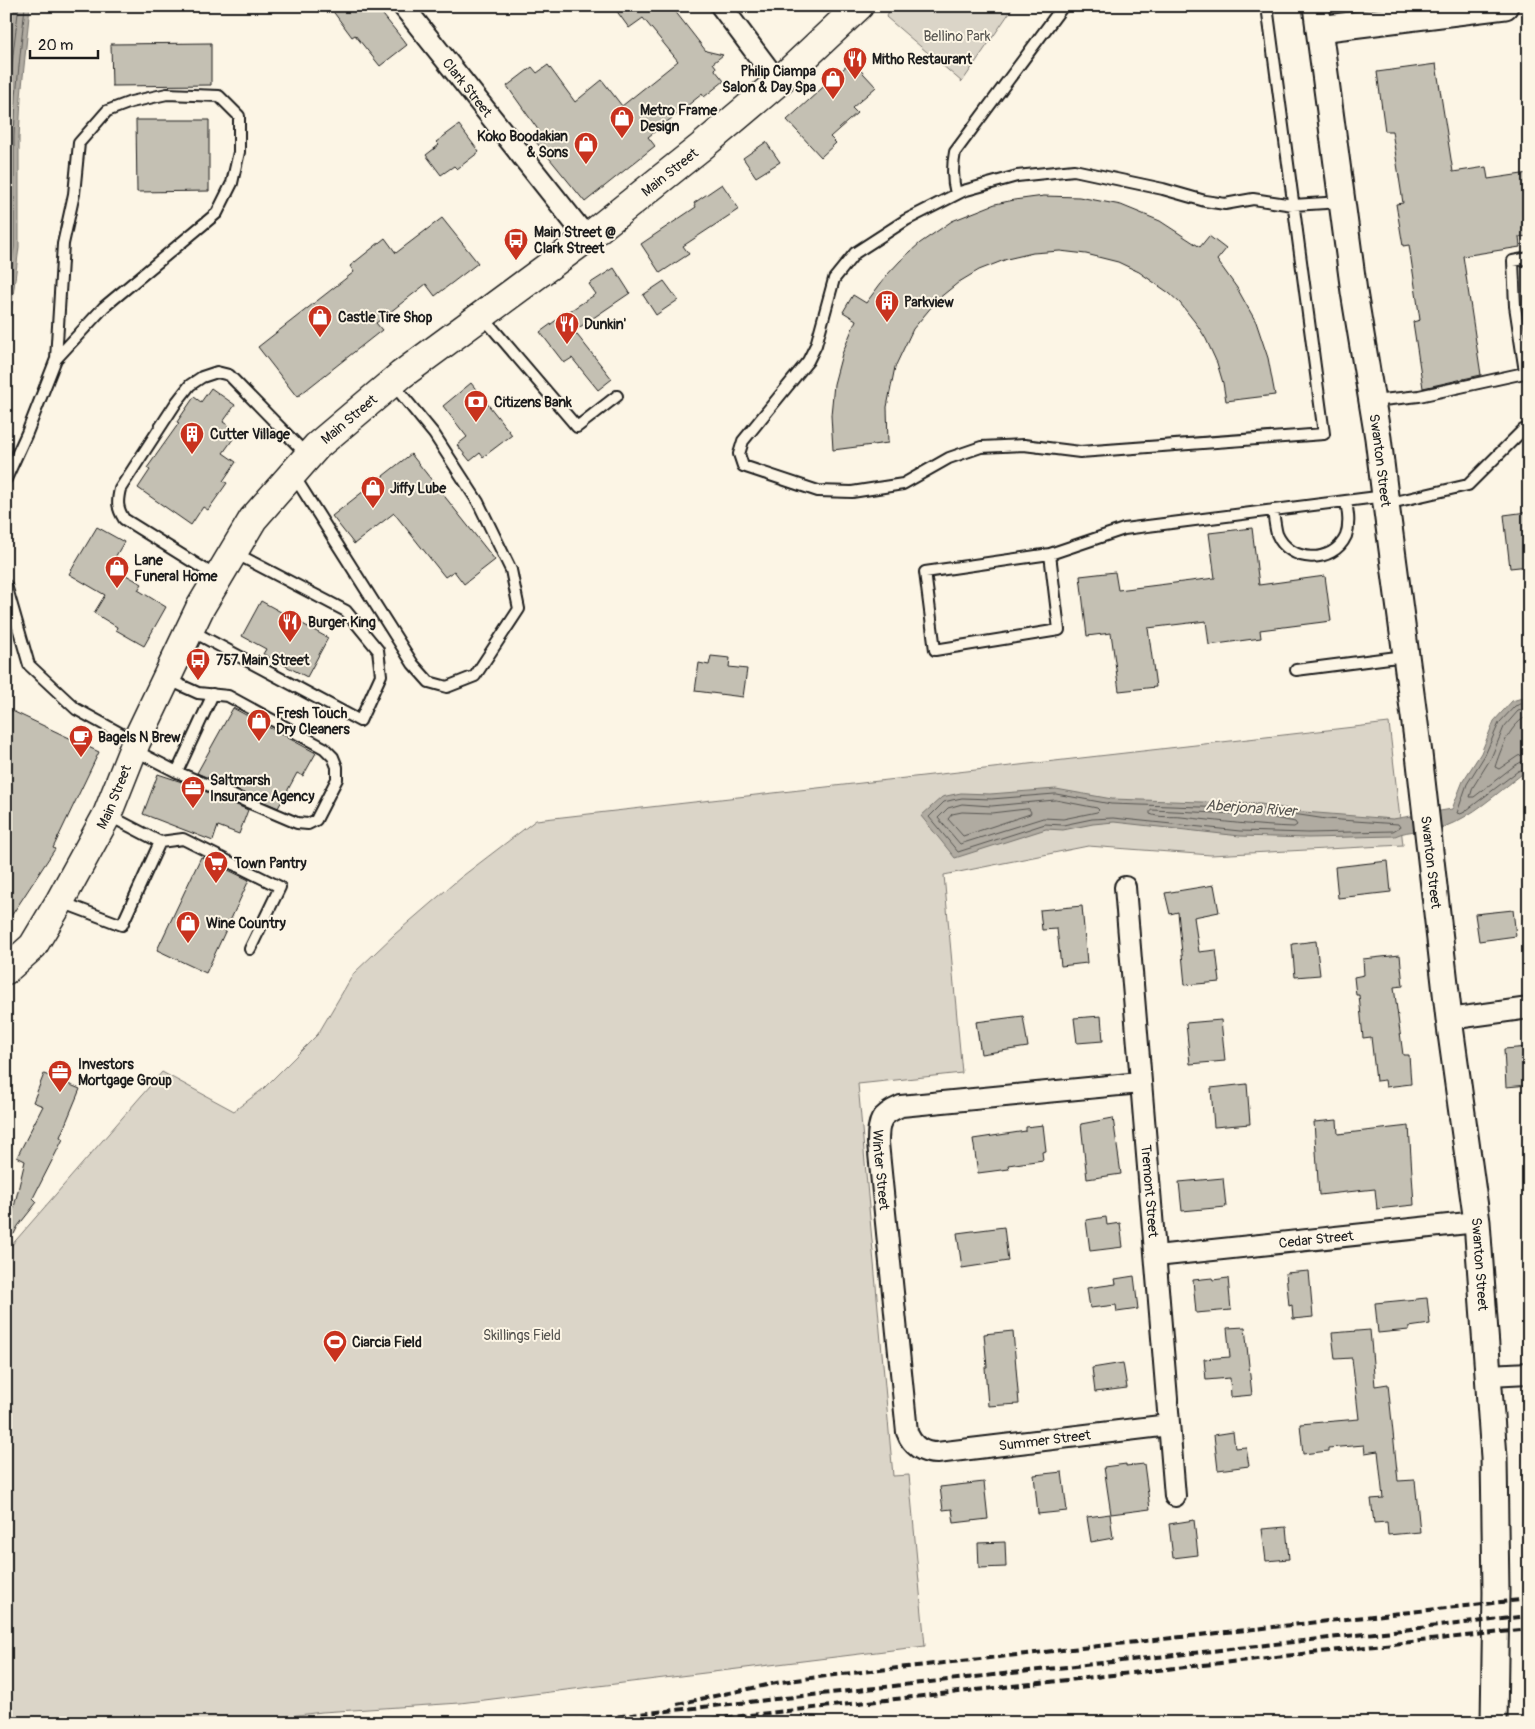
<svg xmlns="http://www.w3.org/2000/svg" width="1535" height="1729" viewBox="0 0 1535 1729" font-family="Pangolin,sans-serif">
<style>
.green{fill:#dbd5c8;stroke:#7c7872}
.water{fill:#b0aba1;stroke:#75726c}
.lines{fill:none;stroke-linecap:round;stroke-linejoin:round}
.shore{stroke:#575551;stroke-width:1}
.building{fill:#c4c0b3;stroke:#1c1c1c}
.service-casing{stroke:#1c1c1c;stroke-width:14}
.minor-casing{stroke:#1c1c1c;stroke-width:24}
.tertiary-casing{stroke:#1c1c1c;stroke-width:29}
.primary-casing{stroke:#1c1c1c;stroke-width:31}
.service{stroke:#fcf5e5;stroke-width:10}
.minor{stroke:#fcf5e5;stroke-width:20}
.tertiary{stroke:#fcf5e5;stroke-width:25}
.primary{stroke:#fcf5e5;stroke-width:28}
.rail{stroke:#1c1c1c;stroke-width:4;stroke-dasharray:8 4;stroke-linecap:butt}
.labels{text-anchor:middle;stroke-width:4;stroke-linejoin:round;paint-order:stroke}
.park-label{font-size:14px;fill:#555450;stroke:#fcf5e5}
.poi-label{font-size:14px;font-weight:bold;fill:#1c1c1c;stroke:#fcf5e5;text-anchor:start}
.street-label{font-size:14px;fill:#1c1c1c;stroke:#fcf5e5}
.water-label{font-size:15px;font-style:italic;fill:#575551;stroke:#fcf5e5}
</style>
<rect width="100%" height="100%" fill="#fcf5e5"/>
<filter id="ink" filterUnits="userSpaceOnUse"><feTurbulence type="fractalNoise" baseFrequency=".02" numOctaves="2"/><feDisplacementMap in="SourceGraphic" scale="10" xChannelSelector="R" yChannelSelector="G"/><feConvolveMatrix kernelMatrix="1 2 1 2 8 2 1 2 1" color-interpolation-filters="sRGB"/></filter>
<g filter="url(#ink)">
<!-- green -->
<path class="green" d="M892,6h122l-52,76 -76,-65z
M1389,723l14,122 -192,10 -123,-9 -144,29 18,198 -104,11 35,392 16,-1 16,171 -465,57 -138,9 -86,11h-230v-474l4,-2 152,-175 72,39 29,-22 55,-55 36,-61 41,-39 65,-56 76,-58z"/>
<!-- water -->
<path class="water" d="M6,6h24l-9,91 -2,41v109l-13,106z
M1529,696v75l-8,4c-25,19 -48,41 -77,52 -16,5 -34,2 -49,9l-87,2 -68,-2 -126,-14 -21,2 -30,6 -17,-1 -91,29 -34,-42 21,-19 9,-2 10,-2 29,1 66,-5 56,10 149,5 43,8 89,7 59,-10 11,-28 18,-28 13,-32 18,-20z"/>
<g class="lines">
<!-- shore -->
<path class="shore" d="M6,261c5,-40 2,-81 2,-122 0,-44 5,-89 11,-133
M6,312l8,-65v-110l2,-41 9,-90
M1529,701l-14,5 -16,17 -14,32 -18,29 -10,29 3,1 3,-1 55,-42 11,-4
M1529,708l-11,3 -14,16 -13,31 -18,29 -3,10h4l40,-31 9,-5h6
M1529,716c-18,5 -29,35 -34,51l4,2 19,-13 11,-3
M1056,794l55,10 149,5 66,10 72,5 2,3 -7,4 -85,2 -68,-2 -127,-13 -21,1 -29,6 -18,-1 -87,28 -29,-35 15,-15 8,-2 10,-2 29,1z
M1056,800l41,8 2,2 -2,2 -34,7 -20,-1 -83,26 -22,-26 10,-10 14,-4 29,2z
M1029,809l2,3 -1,2 -67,22 -15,-17 4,-5 10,-2 29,1z
M1152,810l107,5 36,7 2,3 -3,2c-38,-1 -75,-6 -113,-10 -10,-1 -22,1 -31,-3v-2z"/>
</g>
<!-- building -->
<path class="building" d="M329,6h47l31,39 -27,21 -25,-31 -3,2z
M613,6h58l35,45 17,4 -10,8 3,4 -1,3 9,11 -20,16 -2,-3 -54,43 7,9 -70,56 -53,-65 7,-6 -32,-45 25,-19 5,6 11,-8 27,37 27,-22 20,26 56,-45 -35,-43 -14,10z
M211,43v42l-99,1 -1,-42z
M852,61l24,26 -24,21 5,5 -27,24 6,6 -15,14 -34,-37z
M1436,64l17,108 33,-5 2,12 41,-6v63l-10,1 1,10 -57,9 18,119 -58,13 -10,-66 7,-2 -11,-75 -6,1 -7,-42 7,-1 -11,-72h-7l-8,-59z
M136,120h73v71l-72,1z
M459,125l20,27 -22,17 -3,-3 -13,9 -15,-20 13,-10 -3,-3z
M766,142l14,20 -24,15 -13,-19z
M722,184l17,25 -56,37 6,8 -29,19 -19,-29 55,-37 -2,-4z
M1044,196l35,1 42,8 39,16 40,26 9,-11 17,13 -9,11 20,28 19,34 12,36 7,37 -49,6 -3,-18 -6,-20 -11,-24 -8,-13 -18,-23 -11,-10 -30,-21 -21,-10 -32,-8 -26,-3 -27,2 -26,6 -28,11 -20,12 -21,17 -25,30 -18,38 -8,40 1,36 -55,7 -2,-35 3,-31 8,-30 14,-34 -13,-8 10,-17 13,8 21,-28 13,-14 20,-18 32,-22 43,-17 19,-4z
M442,218l36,45 -43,33 -9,-12 -50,39 6,7 -85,67 -39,-50 96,-75 -4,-6 35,-28 11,15z
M614,268l16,25 -56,38 38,48 -14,11 -26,-32 -8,5 -24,-31 22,-16 34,-22 -7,-10z
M664,281l14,19 -22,15 -13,-20z
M471,383l41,52 -29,22 -3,-4 -10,8 -13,-16 10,-8 -24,-31z
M211,388l24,17 -12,17 15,10 -15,21 13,9 -13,19 4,2 -19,27 -5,-3 -12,18 -53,-37 12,-18 -3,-2 32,-45 -2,-1 17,-25 7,5z
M411,454l84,106 -31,24 -10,-13 -9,6 -51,-64 -40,31 -22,-28z
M1527,512l2,54 -19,2 -6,-53z
M97,527l27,15 -14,24 32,18 -4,6 28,17 -22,39 -28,-16 1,-3 -23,-14 11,-18 -36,-21z
M1252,528l7,57 66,-9 6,45 -71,9 1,8 -52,7 -3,-24 -58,7 8,59 -37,4 -8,-58 -24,3 -7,-60 35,-4 3,18 97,-12 -6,-45z
M261,601l67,37 -21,39 -44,-23 3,-5 -24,-13z
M711,656l19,2 -1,9 18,2 -4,28 -48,-6 4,-28 10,2z
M6,708l93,44 -46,96 2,1 -49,75z
M233,708l83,45 -13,23 -6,-3 -19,35 -81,-35z
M158,774l33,11 57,25 -9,24 -21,-8 -5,15 -70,-27z
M201,857l48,23 -43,93 -49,-23z
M1388,861l3,31 -53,6 -3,-31z
M1214,885l5,27 -25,5 5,35 17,-2 4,32 -35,3 -7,-73 -8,2 -5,-21z
M1082,906l5,57 -26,3 -4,-37 -15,1 -2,-20z
M1513,910l3,26 -37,5 -4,-27z
M1316,941l4,34 -25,2 -3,-33z
M1400,955l3,31 -9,1 9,68h6l2,29 -25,3 -1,-7 -9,1 -5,-44 -8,1 -4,-43h-3l-2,-18 10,-2 -1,-16z
M1023,1016l5,31 -47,7 -5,-32z
M1101,1016l2,25 -26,2 -3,-25z
M1221,1020l4,41 -35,3 -4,-41z
M1529,1047v38l-23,2 -2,-38z
M44,1074l36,15 -20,48 3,2 -30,59 4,4 -19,24 -4,8h-2l-6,7 19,-80 -8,-4 26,-51 -10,-4z
M1247,1084l3,40 -36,3 -3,-39z
M1113,1118l8,56 -34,5 -6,-55z
M1337,1120l1,14 71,-8 5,79 -37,4 -2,-20 -56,6 -5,-73z
M1043,1125l3,26 -4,1 1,8 -35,5 1,4 -31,4 -5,-34 53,-8v-4z
M1223,1178l3,29 -44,4 -3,-29z
M1106,1217l1,8 13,-2 3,24 -33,4 -4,-31z
M1004,1227l4,34 -46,7 -5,-35z
M1309,1271l4,46 -20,2 -1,-14 -3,1 -3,-33z
M1134,1276l4,33 -21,3 -1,-7 -26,3 -3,-20 29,-4 -1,-5z
M1212,1278l1,2 15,-2 3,32 -35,3 -3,-33z
M1427,1298l3,26 -21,3v3l-31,3 -3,-30z
M1245,1327l7,68 -21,2 -1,-19 -24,2 -2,-21 26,-2 -3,-29z
M1370,1330l5,56 13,-2 10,97 17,-1 5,52 -32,3 -1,-13 -13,1 -3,-24 12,-1 -5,-47 -13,2 -1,-8 -36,3v3l-25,3 -3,-30 59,-5 -7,-61 -17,1 -3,-26z
M1013,1331l6,73 -31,2 -3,-39h2l-3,-33z
M1123,1363l4,25 -32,4 -3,-24z
M1233,1432l2,16 11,-1 3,19 -31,4 -4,-35z
M1126,1464v2l18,-2 6,45 -39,5 -7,-47z
M1062,1472l5,39 -29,3 -4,-39z
M984,1482l4,37 -34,4 -2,-14 -9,1 -3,-23z
M1110,1514l3,24 -22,4 -4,-25z
M1194,1520l4,35 -25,3 -4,-34z
M1286,1527l3,32 -23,2 -4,-32z
M1005,1542l1,25 -27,1 -1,-25z"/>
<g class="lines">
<defs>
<path id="service" d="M1267,6l57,428 -244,18 -56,-7 -43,2 -32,11 -46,26 -51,8 -34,-1 -75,-25 -4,-12 4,-13 65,-80 8,-16 18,-66 21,-26 51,-33 57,-29 54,-15 57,-6 89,19 42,12 20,3 28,-5 40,6 49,-3
M956,194c-4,-15 -4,-27 -1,-42l108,-146
M483,317l94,110 40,-31
M1525,372l-10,-66 -2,-45 16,-3
M1373,401l46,-5 110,-24
M294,476l119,188 16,18 18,5 28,-11 44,-67 -8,-39 -33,-68 -44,-68 -41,-50
M6,479l21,-46 29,-74 7,-115 11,-50 5,-51 28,-32 24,-9 36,-8 52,2 20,20v36l-7,31 -15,30 -113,94 -48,52
M1386,504l82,-19 55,-55 6,-1
M1273,510c1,8 2,17 4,24 12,29 56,31 69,2 4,-12 2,-23 0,-35
M1050,554l9,76 -124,20 -10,-78 125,-18 74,-25 261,-33
M217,577l-93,-58c-7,-11 -7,-17 -4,-30l56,-86 14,-18 12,-8 15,-5 12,3 79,81
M6,585l23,80 47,44 60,33
M190,630l170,91 21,-46 -3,-25 -32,-39 -113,-59
M1296,670l109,-14
M134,750l43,22 120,51 11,1 8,-4 21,-41v-12l-4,-10 -9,-9 -96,-52 -30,-3 -31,-14
M177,772l36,-78
M108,815l52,27
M61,902l61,23 38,-83 23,-3 97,48 -30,62"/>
<g id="minor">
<path id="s1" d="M403,6l184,232"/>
<path d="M721,6l57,76"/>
<path id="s2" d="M1125,887l50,609"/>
<path d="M1449,1019l80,-11"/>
<path id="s3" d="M1140,1083l-239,23c-21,9 -23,15 -23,37l29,289c5,14 16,21 30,21l232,-28"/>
<path id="s4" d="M1156,1256l321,-34"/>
<path d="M1489,1375l40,-2"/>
</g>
<g id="tertiary">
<path id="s5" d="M1316,6l38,286 24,146 8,66 33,250 30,265 28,203 17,235 2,135 -2,131"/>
<path d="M1319,29l186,-23"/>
</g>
<g id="primary">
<path id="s6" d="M6,970l27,-24 27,-45 47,-86 29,-73 64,-134 53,-89 64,-73 84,-71 186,-137 114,-91 77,-65 81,-76"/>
</g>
</defs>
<!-- service casing -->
<use href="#service" class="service-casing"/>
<!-- minor casing -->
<use href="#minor" class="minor-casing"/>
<!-- tertiary casing -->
<use href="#tertiary" class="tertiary-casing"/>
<!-- primary casing -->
<use href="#primary" class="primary-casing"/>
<!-- service -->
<use href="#service" class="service"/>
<!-- minor -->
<use href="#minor" class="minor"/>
<!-- tertiary -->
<use href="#tertiary" class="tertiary"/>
<!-- primary -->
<use href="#primary" class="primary"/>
<!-- rail -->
<path class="rail" d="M677,1704l104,-22 53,-7 695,-76
M558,1723l971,-107
M678,1723l851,-94"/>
</g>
</g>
<!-- icons -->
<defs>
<symbol id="restaurant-pin" viewBox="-11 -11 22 30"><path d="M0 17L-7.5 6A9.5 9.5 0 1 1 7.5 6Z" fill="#c8321e" stroke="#fcf5e5"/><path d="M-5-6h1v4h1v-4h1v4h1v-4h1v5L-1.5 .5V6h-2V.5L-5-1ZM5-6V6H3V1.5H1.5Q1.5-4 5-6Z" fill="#fff"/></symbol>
<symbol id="shop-pin" viewBox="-11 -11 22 30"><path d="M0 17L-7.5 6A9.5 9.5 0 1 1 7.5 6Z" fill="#c8321e" stroke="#fcf5e5"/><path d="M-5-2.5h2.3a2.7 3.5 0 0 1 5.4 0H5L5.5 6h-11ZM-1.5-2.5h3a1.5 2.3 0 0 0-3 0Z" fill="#fff"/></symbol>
<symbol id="bus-pin" viewBox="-11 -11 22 30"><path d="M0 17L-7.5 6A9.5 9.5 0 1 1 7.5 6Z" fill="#c8321e" stroke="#fcf5e5"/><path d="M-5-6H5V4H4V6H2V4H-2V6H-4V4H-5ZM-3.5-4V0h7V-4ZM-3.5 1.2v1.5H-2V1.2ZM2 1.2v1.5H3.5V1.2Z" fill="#fff"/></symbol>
<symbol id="building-pin" viewBox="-11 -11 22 30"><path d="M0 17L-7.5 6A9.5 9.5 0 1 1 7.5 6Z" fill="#c8321e" stroke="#fcf5e5"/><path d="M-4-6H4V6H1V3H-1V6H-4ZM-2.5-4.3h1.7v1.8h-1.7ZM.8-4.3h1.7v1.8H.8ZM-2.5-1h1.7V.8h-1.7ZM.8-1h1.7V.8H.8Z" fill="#fff"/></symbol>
<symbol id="bank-pin" viewBox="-11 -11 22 30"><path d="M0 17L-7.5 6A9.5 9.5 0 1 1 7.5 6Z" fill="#c8321e" stroke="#fcf5e5"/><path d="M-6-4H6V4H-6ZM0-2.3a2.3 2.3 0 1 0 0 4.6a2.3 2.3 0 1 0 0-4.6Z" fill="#fff"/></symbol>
<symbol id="cafe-pin" viewBox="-11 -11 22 30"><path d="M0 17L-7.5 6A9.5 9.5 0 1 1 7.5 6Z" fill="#c8321e" stroke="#fcf5e5"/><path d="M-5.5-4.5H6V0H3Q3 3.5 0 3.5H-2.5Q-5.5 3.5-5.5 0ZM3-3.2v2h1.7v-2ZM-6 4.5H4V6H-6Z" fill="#fff"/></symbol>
<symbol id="office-pin" viewBox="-11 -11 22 30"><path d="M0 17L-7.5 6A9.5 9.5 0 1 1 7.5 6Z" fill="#c8321e" stroke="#fcf5e5"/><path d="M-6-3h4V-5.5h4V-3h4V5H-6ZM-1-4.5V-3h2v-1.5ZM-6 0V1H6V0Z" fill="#fff"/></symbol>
<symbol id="supermarket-pin" viewBox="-11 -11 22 30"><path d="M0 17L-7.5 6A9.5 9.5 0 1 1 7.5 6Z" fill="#c8321e" stroke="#fcf5e5"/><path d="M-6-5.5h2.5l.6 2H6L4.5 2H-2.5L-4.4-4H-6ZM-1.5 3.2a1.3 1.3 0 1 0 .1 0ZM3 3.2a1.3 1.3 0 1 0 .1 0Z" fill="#fff"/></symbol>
<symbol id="stadium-pin" viewBox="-11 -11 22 30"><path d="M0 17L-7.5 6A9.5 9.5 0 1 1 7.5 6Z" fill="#c8321e" stroke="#fcf5e5"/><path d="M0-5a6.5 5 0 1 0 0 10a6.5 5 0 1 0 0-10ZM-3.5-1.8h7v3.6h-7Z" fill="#fff"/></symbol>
</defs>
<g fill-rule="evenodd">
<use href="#restaurant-pin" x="841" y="45" width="28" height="38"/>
<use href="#shop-pin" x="819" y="65" width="28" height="38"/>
<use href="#shop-pin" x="608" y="104" width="28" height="38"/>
<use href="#shop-pin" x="572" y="130" width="28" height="38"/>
<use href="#bus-pin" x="502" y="226" width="28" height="38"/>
<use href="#building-pin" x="873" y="288" width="28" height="38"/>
<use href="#shop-pin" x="306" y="303" width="28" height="38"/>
<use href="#restaurant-pin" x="553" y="310" width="28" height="38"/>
<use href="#bank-pin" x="462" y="388" width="28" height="38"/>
<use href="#building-pin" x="178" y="420" width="28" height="38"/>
<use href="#shop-pin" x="359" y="474" width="28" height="38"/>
<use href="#shop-pin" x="103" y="554" width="28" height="38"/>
<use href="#restaurant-pin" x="276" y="608" width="28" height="38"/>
<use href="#bus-pin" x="184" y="646" width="28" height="38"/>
<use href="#shop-pin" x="245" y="707" width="28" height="38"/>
<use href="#cafe-pin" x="67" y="723" width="28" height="38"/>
<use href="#office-pin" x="179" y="774" width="28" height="38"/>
<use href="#supermarket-pin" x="202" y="849" width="28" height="38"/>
<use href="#shop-pin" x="174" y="909" width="28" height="38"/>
<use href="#office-pin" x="46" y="1058" width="28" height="38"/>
<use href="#stadium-pin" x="321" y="1328" width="28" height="38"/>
</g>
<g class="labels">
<!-- park labels -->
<g class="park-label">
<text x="957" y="41">Bellino Park</text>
<text x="522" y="1340">Skillings Field</text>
</g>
<!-- poi labels -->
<g class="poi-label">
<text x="872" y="64">Mitho Restaurant</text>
<text x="816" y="76" text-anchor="end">Philip Ciampa<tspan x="816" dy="16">Salon &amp; Day Spa</tspan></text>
<text x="640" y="115">Metro Frame<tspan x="640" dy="16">Design</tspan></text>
<text x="568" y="141" text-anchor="end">Koko Boodakian<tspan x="568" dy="16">&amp; Sons</tspan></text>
<text x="534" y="237">Main Street @<tspan x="534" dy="16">Clark Street</tspan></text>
<text x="904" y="307">Parkview</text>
<text x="338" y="322">Castle Tire Shop</text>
<text x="584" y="329">Dunkin'</text>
<text x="494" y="407">Citizens Bank</text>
<text x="210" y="439">Cutter Village</text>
<text x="390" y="493">Jiffy Lube</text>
<text x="134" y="565">Lane<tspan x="134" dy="16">Funeral Home</tspan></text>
<text x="308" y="627">Burger King</text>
<text x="216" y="665">757 Main Street</text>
<text x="276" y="718">Fresh Touch<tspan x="276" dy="16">Dry Cleaners</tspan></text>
<text x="98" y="742">Bagels N Brew</text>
<text x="210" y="785">Saltmarsh<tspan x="210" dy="16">Insurance Agency</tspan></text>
<text x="234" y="868">Town Pantry</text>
<text x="206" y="928">Wine Country</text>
<text x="78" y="1069">Investors<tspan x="78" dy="16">Mortgage Group</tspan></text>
<text x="352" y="1347">Ciarcia Field</text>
</g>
<!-- street labels -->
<g class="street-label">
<text dy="5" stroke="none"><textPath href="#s1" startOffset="104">Clark Street</textPath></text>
<text dy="5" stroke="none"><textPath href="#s6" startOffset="1061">Main Street</textPath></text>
<text dy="5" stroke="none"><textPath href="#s6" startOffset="656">Main Street</textPath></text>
<text dy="5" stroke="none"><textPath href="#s5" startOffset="459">Swanton Street</textPath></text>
<text dy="5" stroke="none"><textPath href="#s6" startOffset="206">Main Street</textPath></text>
<text dy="5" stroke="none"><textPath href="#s5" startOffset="864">Swanton Street</textPath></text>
<text dy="5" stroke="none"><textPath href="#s3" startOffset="315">Winter Street</textPath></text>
<text dy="5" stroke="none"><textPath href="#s2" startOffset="305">Tremont Street</textPath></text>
<text dy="5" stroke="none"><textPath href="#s4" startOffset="161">Cedar Street</textPath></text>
<text dy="5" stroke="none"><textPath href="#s5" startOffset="1269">Swanton Street</textPath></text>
<text dy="5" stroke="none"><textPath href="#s3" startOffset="726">Summer Street</textPath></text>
</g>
<!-- water labels -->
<g class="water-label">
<text transform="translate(1251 808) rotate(4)" y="5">Aberjona River</text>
</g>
</g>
<!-- margin -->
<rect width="1535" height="1729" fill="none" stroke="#fcf5e5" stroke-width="25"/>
<rect x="12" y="12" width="1510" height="1704" fill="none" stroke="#1c1c1c" stroke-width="2" filter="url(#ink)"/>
<!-- scale -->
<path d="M30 50v8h68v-8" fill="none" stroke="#1c1c1c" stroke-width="2.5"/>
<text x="38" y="50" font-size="15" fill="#1c1c1c" stroke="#fcf5e5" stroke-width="4" paint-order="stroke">20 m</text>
</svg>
